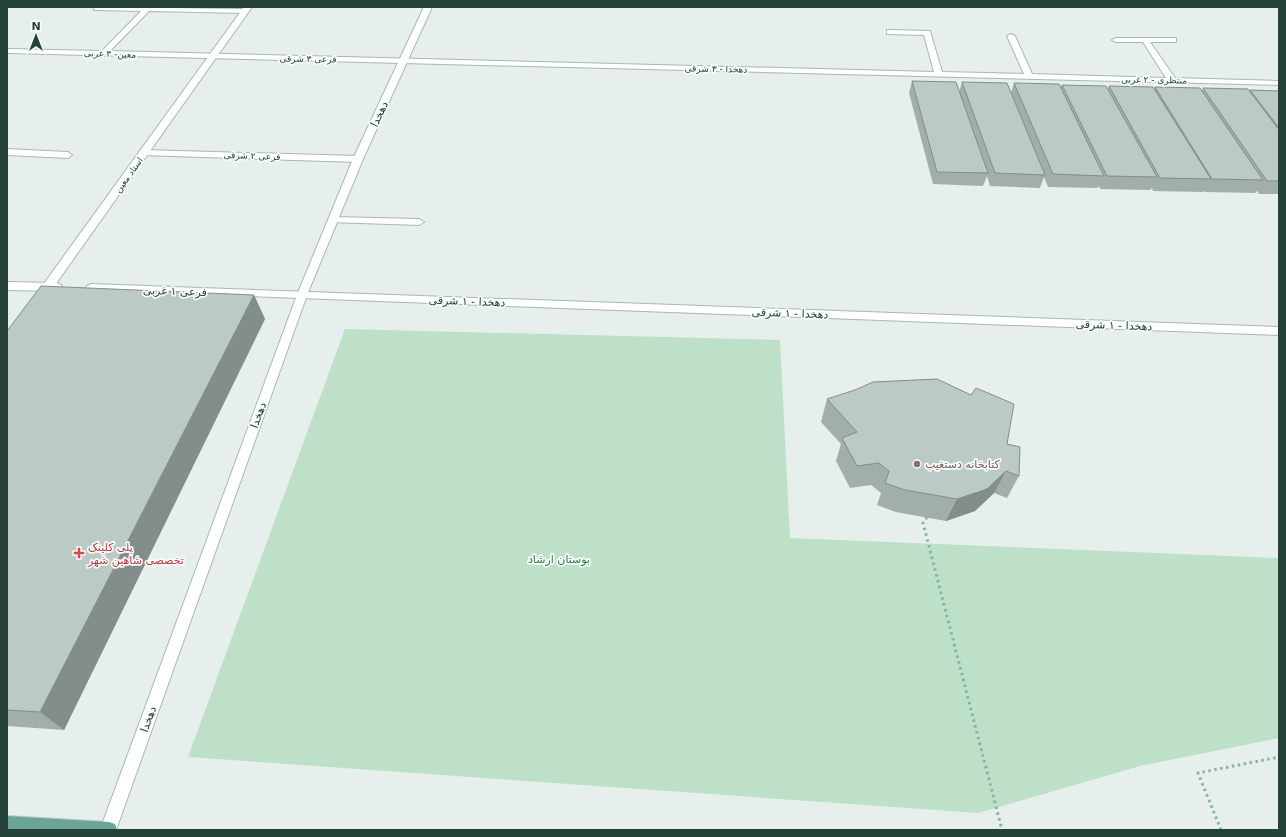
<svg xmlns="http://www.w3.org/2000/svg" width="1286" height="837" viewBox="0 0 1286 837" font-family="'DejaVu Sans',Vazirmatn,sans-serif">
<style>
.green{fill:#bfe0c8}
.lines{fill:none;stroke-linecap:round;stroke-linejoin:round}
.minor-casing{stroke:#a8b8b2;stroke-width:2}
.tertiary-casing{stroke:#a8b8b2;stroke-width:2}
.primary-casing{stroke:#c2cac8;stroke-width:2}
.path{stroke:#86b3a5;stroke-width:3;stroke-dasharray:2.5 3.5;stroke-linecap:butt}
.minor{fill:#fff;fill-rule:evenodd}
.tertiary{fill:#fff;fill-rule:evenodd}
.primary{fill:#6aa596;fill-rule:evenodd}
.wall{fill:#a1aea9}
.shaded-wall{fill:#838d89}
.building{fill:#bbcac4;stroke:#838d89}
.education-dot{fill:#8d6e63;stroke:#f7fbf9;stroke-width:1.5}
.health-dot{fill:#e0444e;stroke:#f7fbf9;stroke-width:1.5}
.labels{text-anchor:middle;stroke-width:3.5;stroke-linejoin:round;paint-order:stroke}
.far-street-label{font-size:9px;fill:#24423a;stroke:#f7fbf9}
.street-label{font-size:11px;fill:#24423a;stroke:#f7fbf9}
.education-label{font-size:11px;fill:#785e54;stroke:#f7fbf9;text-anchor:start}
.health-label{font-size:11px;fill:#be3a42;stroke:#f7fbf9;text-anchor:start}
.park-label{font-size:11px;fill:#2d7a4b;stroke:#f7fbf9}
</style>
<rect width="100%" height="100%" fill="#e6efeb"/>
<!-- green -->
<path class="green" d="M345,329l435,11 10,198 489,20v180l-139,28 -162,47 -790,-56z"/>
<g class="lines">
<defs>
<path id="minor" d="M94,7l151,2 4,2 -4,2 -96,-2 -39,40 824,21 -10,-37 -37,-1v-4h3l40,1 12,41 82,2 -17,-38 4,-2 4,2 17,38 134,4 -23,-36h-27l-4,-2 4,-2h60v4h-26l25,36 104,3v4l-1272,-32v-4l95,2 39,-40 -44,-1h-3z
M7,149l61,3 4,3 -4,3 -61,-3z
M145,150l213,6 5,3 -5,3 -216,-7 -1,-2 1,-2z
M333,217l86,2 5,3 -5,3 -89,-3 -2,-2 2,-2z
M7,282l50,1 4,2 1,2 -1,2 -4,2 -50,-1z
M91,284l1188,43v8l-1192,-45 -1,-2 1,-2z"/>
<path id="tertiary" d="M244,7h8l-209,295h-8l-1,-3 1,-3z
M424,7h8l-69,152 -56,136 -191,535h-16l197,-535 56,-136z"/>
<path id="primary" d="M7,816l102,6 6,2 2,6h-110z"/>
</defs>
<!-- minor casing -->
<use href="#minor" class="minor-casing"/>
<!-- tertiary casing -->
<use href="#tertiary" class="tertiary-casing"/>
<!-- primary casing -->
<use href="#primary" class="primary-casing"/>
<!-- path -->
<path class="path" d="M927,517l-4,6 79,307
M1221,830l-23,-57 81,-16"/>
<!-- minor -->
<use href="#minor" class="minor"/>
<!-- tertiary -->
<use href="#tertiary" class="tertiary"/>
<!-- primary -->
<use href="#primary" class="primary"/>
</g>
<!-- wall -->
<path class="wall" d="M912,81l47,11 3,-10 49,11 3,-10 46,4 2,-2 46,3 1,-2 45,2 1,-1 47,4 1,-3 47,3v-1l29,1v103h-20l-2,-3 -2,2 -50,-1 -1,-1 -1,1 -50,-1 -1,-3 -2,2 -50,-1 -1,-3 -2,2 -49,-1 -4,-10 -4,11 -50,-2 -3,-10 -4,10 -50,-2 -24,-91z
M254,295l11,24 -201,411 -57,-4v-395z
M827,399l192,77 -12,22 -13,-5 -19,18 -29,10 -50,-9 -19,-7 4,-12 -10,-8 -21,3 -14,-27 5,-17 -20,-22z"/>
<!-- shaded-wall -->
<path class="shaded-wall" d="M254,295l11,24 -201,411 -24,-18z
M1006,471l-12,22 -19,18 -29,10 11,-22z"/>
<!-- building -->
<path class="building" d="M912,81l44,1 32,91 -51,-1z
M962,82l45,1 38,92 -50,-2z
M1014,83l45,1 45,92 -51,-2z
M1062,85l44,1 51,91 -50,-1z
M1109,86l44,1 58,92 -51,-1z
M1155,87l45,1 63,92 -51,-1z
M1203,88l45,1 31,41v51h-12z
M1250,90l29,1v37z
M41,286l213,9 -214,417 -33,-2v-379z
M937,379l34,16 5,-7 38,16 -7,40 13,3 -1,29 -13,-5 -19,18 -30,10 -52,-9 -20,-7 4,-12 -10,-8 -22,3 -15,-28 15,-6 -30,-33 28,-9 18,-8z"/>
<!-- markers -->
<circle class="education-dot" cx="917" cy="464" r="4"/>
<path class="health-dot" d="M77 547h4v4h4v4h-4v4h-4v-4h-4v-4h4z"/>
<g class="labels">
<!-- far-street labels -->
<g class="far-street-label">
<text transform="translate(110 54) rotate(2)" y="3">معین- ۳ غربی</text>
<text transform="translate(308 59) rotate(1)" y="3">فرعی ۳ شرقی</text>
<text transform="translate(716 69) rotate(1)" y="3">دهخدا - ۳ شرقی</text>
<text transform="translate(1154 80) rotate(1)" y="3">منتظری - ۲ غربی</text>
<text transform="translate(252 156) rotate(2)" y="3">فرعی ۲ شرقی</text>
<text transform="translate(129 175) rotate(-54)" y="3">استاد معین</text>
</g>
<!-- street labels -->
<g class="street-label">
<text transform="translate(379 114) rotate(-65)" y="4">دهخدا</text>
<text transform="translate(175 291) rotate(2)" y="4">فرعی ۱ غربی</text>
<text transform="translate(467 301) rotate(2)" y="4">دهخدا - ۱ شرقی</text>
<text transform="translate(790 313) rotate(2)" y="4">دهخدا - ۱ شرقی</text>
<text transform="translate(1114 325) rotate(2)" y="4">دهخدا - ۱ شرقی</text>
<text transform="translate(258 415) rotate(-70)" y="4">دهخدا</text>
<text transform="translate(148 719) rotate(-70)" y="4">دهخدا</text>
</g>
<!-- education labels -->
<g class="education-label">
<text x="925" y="468">کتابخانه دستغیب</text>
</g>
<!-- health labels -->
<g class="health-label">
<text x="88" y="551">پلی کلینک<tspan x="88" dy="13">تخصصی شاهین شهر</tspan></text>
</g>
<!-- park labels -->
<g class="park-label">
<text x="559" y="563">بوستان ارشاد</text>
</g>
</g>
<!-- border -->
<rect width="1286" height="837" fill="none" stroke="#24423a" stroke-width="16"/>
<!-- north arrow -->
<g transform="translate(36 36)" stroke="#f7fbf9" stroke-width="3" paint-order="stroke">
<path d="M0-3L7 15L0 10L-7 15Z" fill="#24423a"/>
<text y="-6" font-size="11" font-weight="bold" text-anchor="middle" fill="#24423a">N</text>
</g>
</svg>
